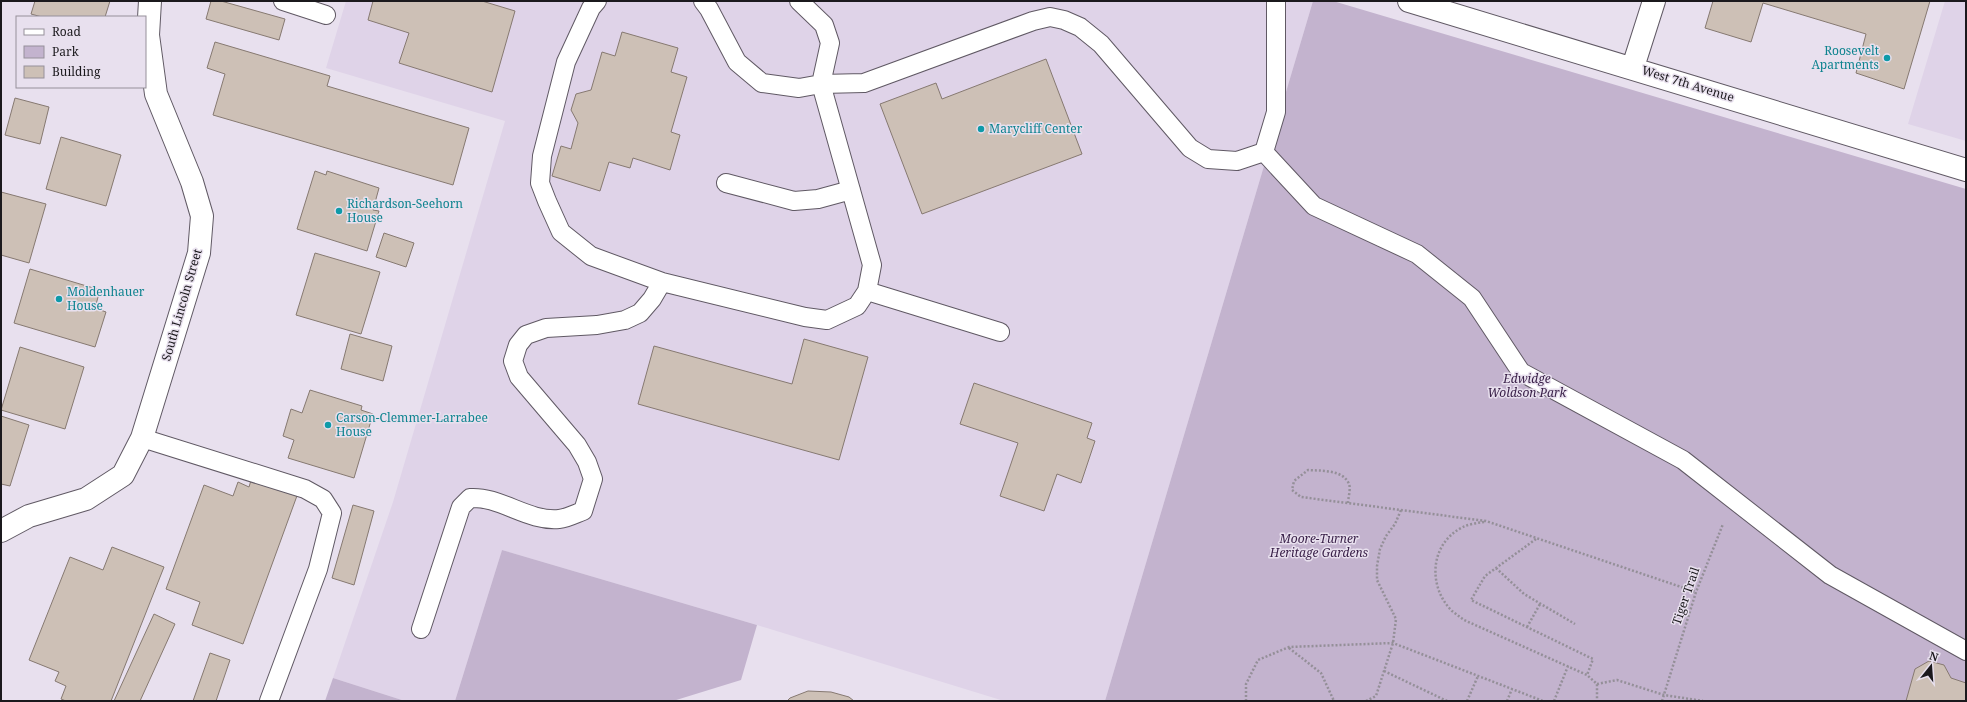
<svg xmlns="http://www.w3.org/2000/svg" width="1967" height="702" viewBox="0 0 1967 702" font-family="'Noto Serif',serif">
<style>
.built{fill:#dfd3e8}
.green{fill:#c3b3ce}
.building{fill:#cdc0b6;stroke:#867971}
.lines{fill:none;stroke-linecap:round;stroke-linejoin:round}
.lane-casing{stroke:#605964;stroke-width:20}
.street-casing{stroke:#605964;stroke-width:24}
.path{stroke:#948f98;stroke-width:2.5;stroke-dasharray:2 2;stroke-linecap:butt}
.lane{stroke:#fff;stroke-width:18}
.street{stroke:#fff;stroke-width:22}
.culture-dot{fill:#0f9aa8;stroke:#e8e0ee;stroke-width:1.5}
.labels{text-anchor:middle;stroke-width:3;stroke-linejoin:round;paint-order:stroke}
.culture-label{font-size:12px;fill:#0d838f;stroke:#e8e0ee;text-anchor:start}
.street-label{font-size:12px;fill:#1b191d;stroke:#e8e0ee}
.park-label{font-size:12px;font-style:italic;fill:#3a2149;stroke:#e8e0ee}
</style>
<rect width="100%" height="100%" fill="#e8e0ee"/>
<!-- built -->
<path class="built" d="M346,1h967l-208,700h-101l-247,-76 -255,-75 -47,151h-50l-72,-23 60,-176 112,-381 -179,-53z
M1945,1h21v140l-58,-17z"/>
<!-- green -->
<path class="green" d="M1313,1h20l633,188v512h-861z
M502,550l255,75 -16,55 -68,21h-218z
M333,678l72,23h-80z"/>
<!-- building -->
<path class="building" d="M35,1h75l-5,16h-63l-11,-3z
M211,1h10l64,18 -6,21 -73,-21z
M373,1h109l33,10 -23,81 -93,-29 10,-30 -41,-13z
M1713,1h217l-26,88 -48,-16 10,-39 -103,-31 -12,39 -46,-14z
M622,32l56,16 -7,24 16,5 -16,55 9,3 -10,35 -37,-12 -3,10 -21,-6 -9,29 -48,-15 9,-30 10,3 7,-26 -7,-13 5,-16 15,-4 11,-38 13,4z
M215,42l115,34 -3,10 142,42 -16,57 -240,-70 12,-41 -18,-6z
M1046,59l36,95 -160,60 -42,-110 56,-21 6,16z
M15,98l34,9 -9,37 -35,-9z
M61,137l60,18 -15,51 -60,-17z
M315,171l11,4 1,-4 52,17 -6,22 6,1 -12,40 -70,-22z
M1,192l45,12 -17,59 -28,-8z
M384,233l30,10 -8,24 -30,-10z
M315,253l65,19 -19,62 -65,-19z
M30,269l70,21 -5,18 11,4 -11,35 -81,-24z
M350,334l42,12 -9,35 -42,-12z
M804,339l64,18 -29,103 -201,-56 16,-58 138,38z
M20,347l64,20 -19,62 -64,-19z
M974,383l118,40 -5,15 8,3 -14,42 -24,-9 -13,37 -44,-15 18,-53 -58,-19z
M310,390l52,16 -1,4 12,4 -19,64 -66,-20 6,-18 -11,-4 8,-27 11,4z
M1,416l28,9 -19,61 -9,-2z
M252,477l46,16 -55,151 -51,-19 8,-23 -34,-13 38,-104 29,11 5,-14 11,5z
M353,505l21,6 -20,74 -22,-7z
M112,547l52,20 -53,134h-45l-5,-2 5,-13 -11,-5 4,-9 -30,-12 41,-103 33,13z
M154,614l21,10 -35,77h-26z
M210,653l20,7 -14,41h-23z
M1929,661l15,4 7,13 15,5v18h-60l9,-32z
M808,691l23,1 18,5 5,4h-67l3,-3z"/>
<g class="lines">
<defs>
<path id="lane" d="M283,1l43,14
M597,1l-6,7 -25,54 -24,94 -2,27 7,18 14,31 30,24 71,26 143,35 22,3 30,-14 10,-15 5,-26 -51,-181 9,-41 -6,-18 -25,-24
M703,1l6,8 28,53 25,21 37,5 22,-4 43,-1 169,-62 17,-4 14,3 16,7 21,17 89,104 18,11 29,2 27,-9
M1276,1v111l-12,40 50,54 103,48 55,44 49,74 162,88 147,115 136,76
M726,183l68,18 24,-2 33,-9
M867,291l133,41
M142,438l163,51 18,10 9,14 -14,56 -49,132
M421,629l40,-122 9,-9c30,-2 58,24 89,21 9,-1 16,-5 24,-8l10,-32 -6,-17 -10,-17 -58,-68 -6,-16 5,-16 8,-10 20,-7 51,-3 28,-5 15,-7 12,-14 10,-17"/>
<path id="street" d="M1409,1l557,169
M1633,67l21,-66
M1,531l28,-15 57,-17 37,-24 19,-37 57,-185 3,-37 -10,-34 -36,-88 -8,-59 2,-34"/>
</defs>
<!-- lane casing -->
<use href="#lane" class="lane-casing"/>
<!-- street casing -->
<use href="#street" class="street-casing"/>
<!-- path -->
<path class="path" d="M1348,503c0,-5 3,-14 1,-19 -6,-15 -29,-13 -41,-14l-14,11 -2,9 9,7 185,24 210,71
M1484,522c-7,1 -15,2 -21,5 -33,16 -36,59 -11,84 4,3 8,6 12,9l123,55 10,9v17
M1536,539l-51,37 -14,24 122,59 -6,16
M1496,568l28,26 51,30
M1527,627l13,-23
M1289,648l32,25 13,28
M1384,671l63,30
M1597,684l20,-4 47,15 39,6
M1246,701v-17l12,-24 31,-13 104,-4 150,58
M1366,701l10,-5 17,-53 3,-24 -19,-39v-14l3,-17 6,-13 9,-12 6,-14
M1467,701l11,-25
M1507,701l5,-12
M1554,701l14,-35
M1662,701l34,-109 27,-68"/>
<!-- lane -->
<use href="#lane" class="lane"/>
<!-- street -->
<use href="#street" class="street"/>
</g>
<!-- markers -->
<g class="culture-dot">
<circle cx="1887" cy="58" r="4"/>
<circle cx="981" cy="129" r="4"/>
<circle cx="339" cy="211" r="4"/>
<circle cx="59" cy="299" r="4"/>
<circle cx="328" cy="425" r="4"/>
</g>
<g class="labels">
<!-- culture labels -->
<g class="culture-label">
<text x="1879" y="55" text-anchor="end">Roosevelt<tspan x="1879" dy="14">Apartments</tspan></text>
<text x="989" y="133">Marycliff Center</text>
<text x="347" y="208">Richardson-Seehorn<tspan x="347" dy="14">House</tspan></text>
<text x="67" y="296">Moldenhauer<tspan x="67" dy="14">House</tspan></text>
<text x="336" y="422">Carson-Clemmer-Larrabee<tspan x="336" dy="14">House</tspan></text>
</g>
<!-- street labels -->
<g class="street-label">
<text transform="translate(1688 84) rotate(17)" y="4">West 7th Avenue</text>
<text transform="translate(182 305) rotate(-74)" y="4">South Lincoln Street</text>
<text transform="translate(1686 596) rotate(-71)" y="4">Tiger Trail</text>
</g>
<!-- park labels -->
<g class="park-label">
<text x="1527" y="383">Edwidge<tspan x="1527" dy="14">Woldson Park</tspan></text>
<text x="1319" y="543">Moore-Turner<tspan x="1319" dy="14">Heritage Gardens</tspan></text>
</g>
</g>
<!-- border -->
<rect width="1967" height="702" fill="none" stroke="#1b191d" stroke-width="4"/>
<!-- legend -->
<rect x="16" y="16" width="130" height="72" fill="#e8e0ee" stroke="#96909a"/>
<rect x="24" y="29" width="20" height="6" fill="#ffffff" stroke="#96909a"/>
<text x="52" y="36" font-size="12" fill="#1b191d">Road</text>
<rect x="24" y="46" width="20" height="12" fill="#c3b3ce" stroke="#96909a"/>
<text x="52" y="56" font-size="12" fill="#1b191d">Park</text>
<rect x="24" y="66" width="20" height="12" fill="#cdc0b6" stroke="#96909a"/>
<text x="52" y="76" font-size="12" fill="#1b191d">Building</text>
<!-- north arrow -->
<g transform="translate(1931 666) rotate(17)" stroke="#e8e0ee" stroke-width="3" paint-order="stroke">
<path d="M0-3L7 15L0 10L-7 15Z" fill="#1b191d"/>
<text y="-6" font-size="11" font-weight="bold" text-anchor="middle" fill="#1b191d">N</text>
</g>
</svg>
